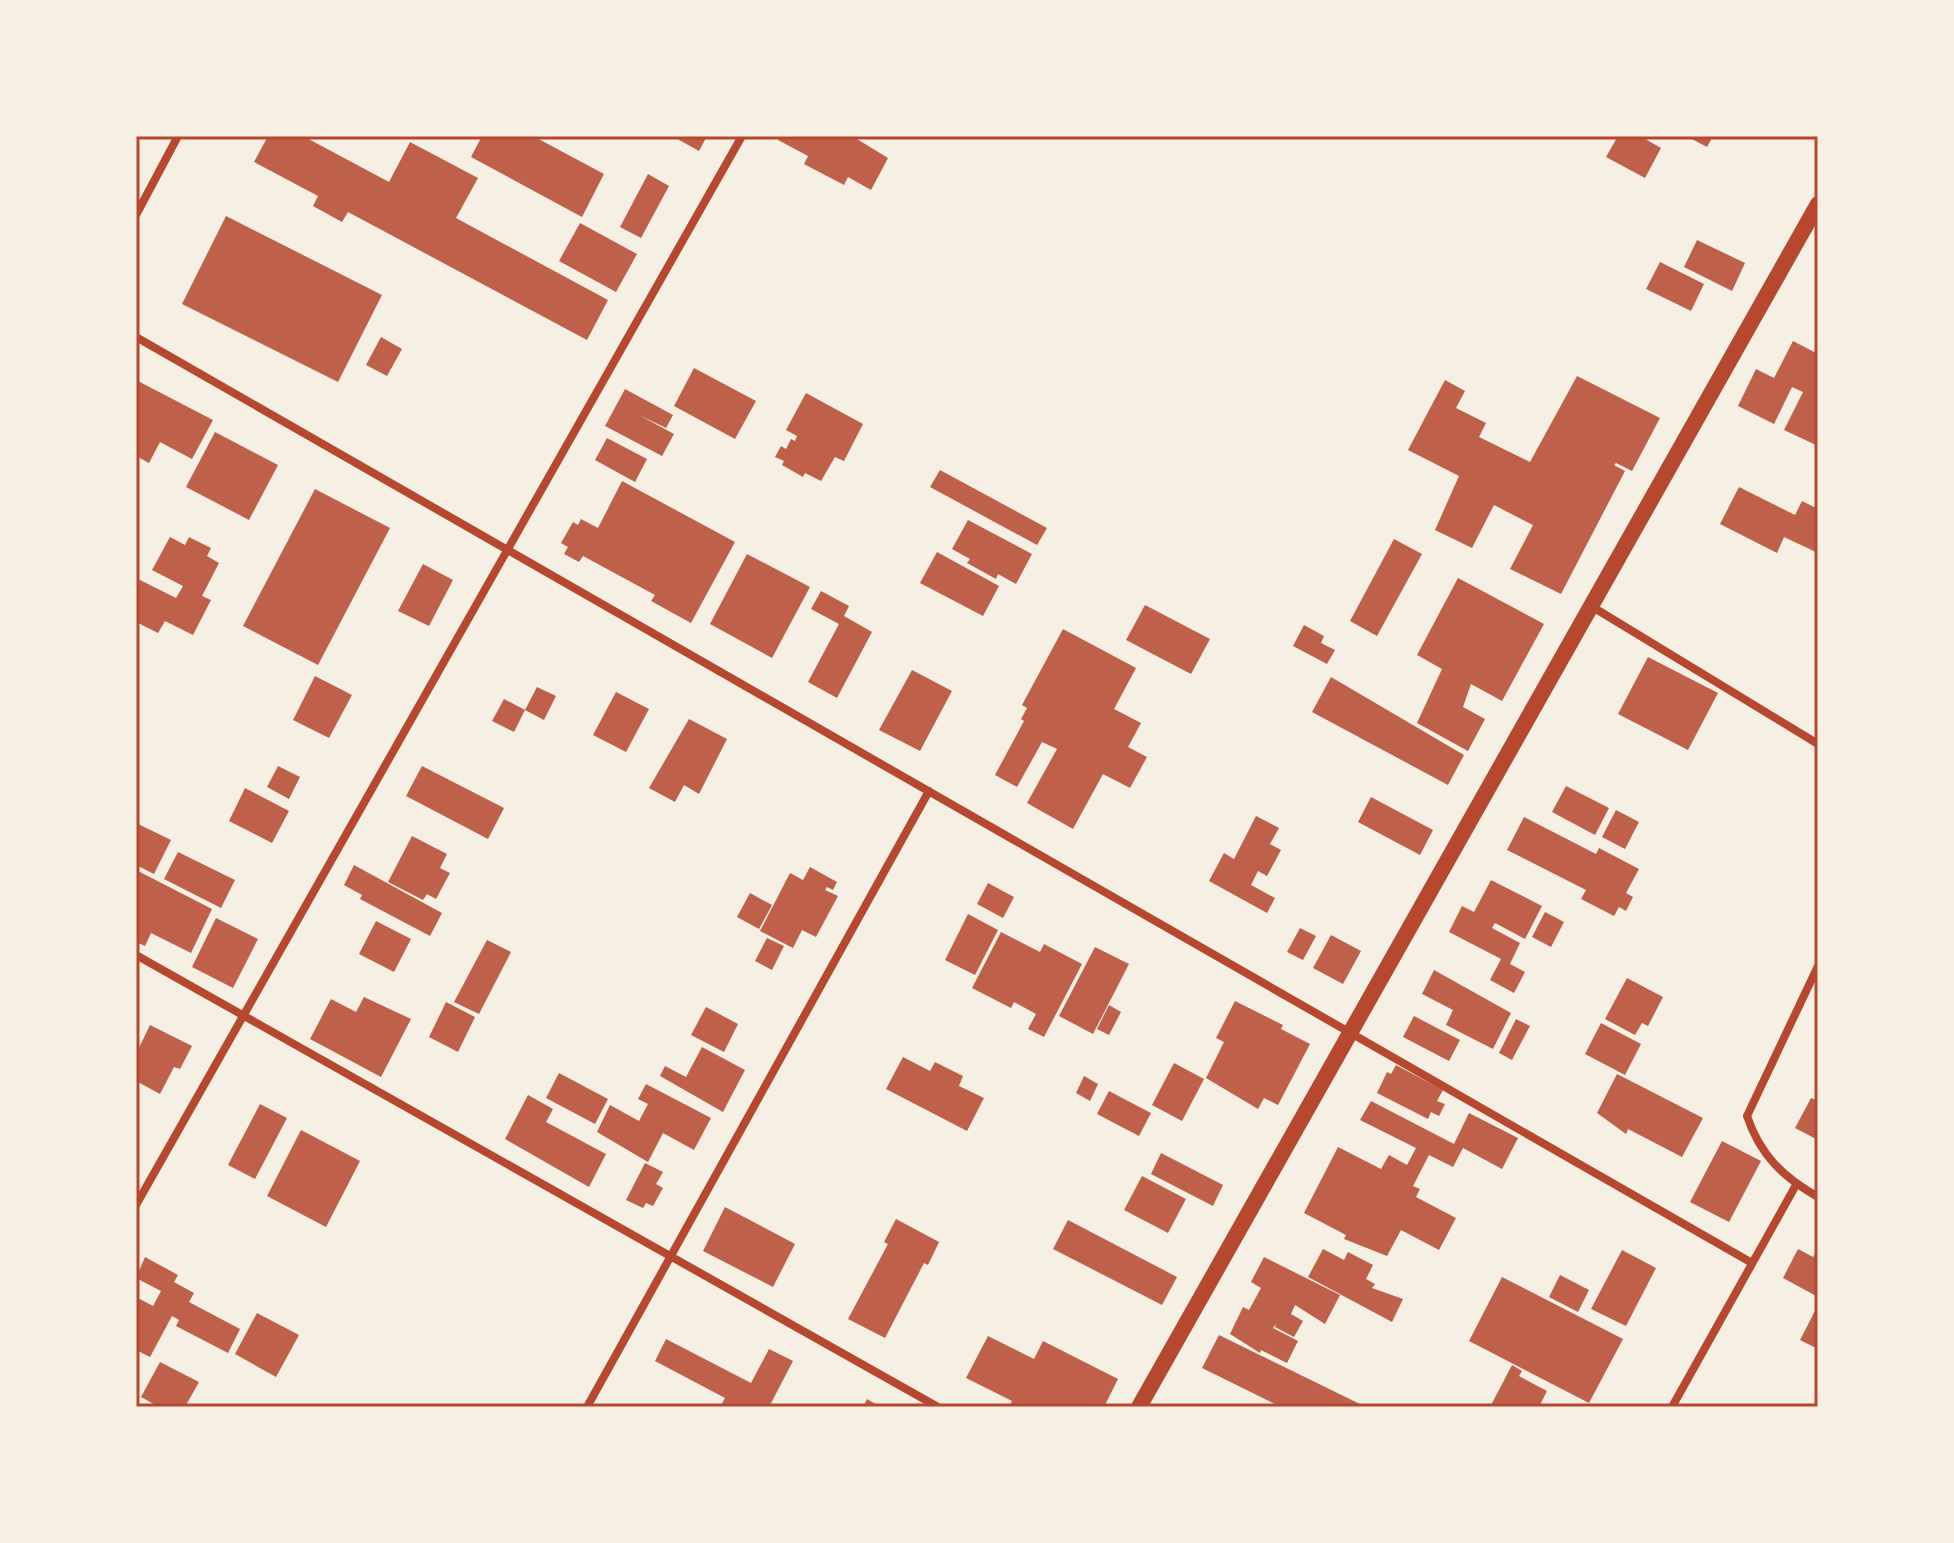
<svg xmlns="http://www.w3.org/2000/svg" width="1954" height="1543" viewBox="0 0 1954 1543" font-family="Rubik,sans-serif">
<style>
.building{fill:#bf614a}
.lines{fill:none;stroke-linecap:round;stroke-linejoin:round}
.minor{stroke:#b5482f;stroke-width:8}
.secondary{stroke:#b5482f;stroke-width:16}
.neatline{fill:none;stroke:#b5482f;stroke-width:3}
</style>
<rect width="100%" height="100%" fill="#f6efe4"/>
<!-- building -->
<path class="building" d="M268,136h35l86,46 21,-40 68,36 -22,40 152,82 -21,40 -239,-128 -6,10 -29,-16 5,-10 -64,-34z
M482,136h51l71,38 -22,43 -111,-60z
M672,136h35l-8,15z
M780,136h72l36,22 -17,32 -23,-13 -4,8 -40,-21 4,-8 -30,-16z
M1618,136h22l21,12 -16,30 -39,-21z
M1686,136h27l-6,11z
M648,174l21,12 -28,52 -21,-11z
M226,216l156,79 -44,87 -156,-78z
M580,223l57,31 -21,38 -57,-31z
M1697,240l48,23 -13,28 -48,-24z
M1660,262l44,22 -13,27 -45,-22z
M381,337l21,12 -15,27 -21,-11z
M1793,341l25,13v92l-34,-16 19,-38 -11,-5 -18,37 -36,-18 18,-37 18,9z
M694,368l62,33 -21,38 -61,-33z
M1577,376l83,42 -28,53 -16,-8 -2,2 11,6 -64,123 -51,-25 23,-44 -39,-20 -22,43 -37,-18 24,-54 -51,-26 37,-70 20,11 -9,17 30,15 -7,14 51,25z
M136,380l77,40 -21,39 -32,-17 -11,21 -13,-7z
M625,389l48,26 -7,13 -27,-13 35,19 -12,22 -57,-30z
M806,393l57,31 -19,37 -9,-4 -14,24 -16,-8 -2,4 -21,-12 2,-4 -9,-4 6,-11 5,3 5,-10 4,2 2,-5 -11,-6z
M215,432l63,33 -29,55 -63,-33z
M607,438l40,21 -12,23 -40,-22z
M940,470l107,58 -10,17 -107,-58z
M622,481l113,61 -44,81 -40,-22 4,-6 -72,-39 -4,6 -15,-8 4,-7 -7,-4 12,-21 5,3 3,-6 17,9z
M1739,487l56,28 7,-14 16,8v44l-34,-16 -7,16 -57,-29z
M315,489l75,39 -72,137 -75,-39z
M968,520l64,34 -16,30 -18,-10 -2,5 -29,-16 3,-4 -18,-10z
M170,537l15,8 4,-8 22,11 -4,8 12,7 -17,33 9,4 -18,35 -28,-14 -7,12 -22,-11v-44l40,20 7,-12 -31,-16z
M1394,539l28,15 -45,82 -27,-15z
M937,552l62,34 -16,30 -63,-33z
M747,554l63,33 -38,71 -62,-34z
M423,564l30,16 -24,46 -31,-15z
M1458,578l86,46 -42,77 -31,-17 -8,23 22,12 -17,32 -51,-28 25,-54 -25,-14z
M821,591l28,15 -5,10 28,16 -35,66 -29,-16 31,-58 -28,-15z
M1145,605l65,34 -19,35 -65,-34z
M1304,625l20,11 -3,7 14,7 -8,14 -34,-18z
M1063,629l73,39 -22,41 27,14 -13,24 19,10 -17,31 -27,-14 -30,55 -46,-26 30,-54 -15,-7 5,-9 -30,54 -22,-12 29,-54 -3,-2 6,-11 -5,-3z
M1648,657l70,36 -30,57 -70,-36z
M912,670l40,21 -32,60 -41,-21z
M315,676l37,19 -23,43 -36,-18z
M1331,677l133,78 -16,30 -136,-73z
M537,687l19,9 -12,24 -19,-10z
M616,692l33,17 -23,43 -33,-17z
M504,699l21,11 -11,22 -22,-11z
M689,719l38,20 -28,55 -15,-9 -9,17 -26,-14z
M278,766l22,11 -11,22 -22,-12z
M422,766l82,42 -16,31 -82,-43z
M1566,786l43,22 -14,27 -43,-23z
M245,788l44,23 -17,32 -43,-22z
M1371,797l62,33 -13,25 -62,-33z
M1616,810l23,12 -14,27 -23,-12z
M1256,816l23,12 -9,16 11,6 -14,26 -9,-5 -7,14 24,13 -8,15 -58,-32 15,-28 10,6z
M1524,817l72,37 3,-6 40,21 -13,24 7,4 -7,14 -7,-4 -5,9 -33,-17 5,-9 -79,-40z
M136,823l35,17 -17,34 -18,-9z
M412,836l35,18 -7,14 10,5 -14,26 -9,-5 -4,6 -35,-18z
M178,852l57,28 -14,28 -57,-29z
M354,865l88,48 -12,23 -70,-37 2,-4 -18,-10z
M810,867l27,15 -4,8 -6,-3 -2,3 13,6 -22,41 -14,-7 -9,18 -33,-17 30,-58 13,7z
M136,870l76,39 -21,44 -40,-20 -6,13 -9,-4z
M1491,880l51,26 -17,33 -30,-16 -3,5 28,15 -10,21 15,8 -11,21 -24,-13 11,-21 -52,-27 13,-26 12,6z
M988,883l26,14 -11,21 -26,-14z
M750,893l22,12 -13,24 -22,-12z
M1545,912l19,10 -13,25 -19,-10z
M968,914l30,16 -23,45 -30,-15z
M216,918l42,21 -25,49 -41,-21z
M376,921l35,18 -17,33 -35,-18z
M1300,928l16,8 -13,24 -16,-8z
M1001,932l39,20 4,-8 38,20 -38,73 -16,-8 8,-15 -22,-12 -3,6 -39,-20z
M1331,935l30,16 -18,33 -30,-16z
M767,938l17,8 -12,24 -17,-9z
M487,940l24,12 -32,62 -25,-12z
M1095,947l34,17 -36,70 -34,-18z
M1434,970l77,43 -18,36 -47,-24 7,-15 -31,-16z
M1627,978l36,19 -15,29 -6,-3 -7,12 -30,-16z
M364,997l47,22 -30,58 -71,-38 21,-40 25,13z
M1235,1001l48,24 -2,4 29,15 -32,61 -14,-7 -6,11 -52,-31 18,-36 -8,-4z
M446,1002l29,15 -17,35 -29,-15z
M1109,1005l12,7 -12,23 -12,-6z
M706,1007l32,17 -14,28 -33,-17z
M1414,1016l46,24 -11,21 -46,-24z
M1516,1019l14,7 -18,34 -13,-7z
M1601,1023l40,21 -16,31 -40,-21z
M150,1025l42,21 -12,23 -6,-2 -14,27 -24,-13v-27z
M702,1047l43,23 -22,42 -63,-36 5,-10 21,11z
M903,1057l27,14 5,-9 28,14 -4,10 25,12 -17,33 -81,-42z
M1174,1063l30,16 -22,42 -30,-16z
M1396,1065l47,25 -6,11 8,3 -6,12 -8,-4 -3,7 -51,-26 10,-21 4,2z
M559,1073l49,26 -13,25 -49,-26z
M1617,1074l86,44 -21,39 -54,-28 -2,5 -29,-21z
M1084,1076l14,8 -8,17 -14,-8z
M646,1084l65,34 -17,32 -31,-17 -15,29 -51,-30 13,-27 29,16 9,-17 -10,-5z
M1109,1091l42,22 -12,23 -42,-22z
M528,1095l25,14 -7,13 60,32 -17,33 -84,-48z
M1811,1098l7,3v39l-23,-12z
M1371,1101l83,43 15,-31 49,25 -16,31 -39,-21 -10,19 -24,-12 -16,31 7,3 -4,8 40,21 -17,32 -38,-20 -14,26 -43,-17 2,-4 -42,-22 34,-66 43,22 8,-14 18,10 9,-17 -56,-28z
M260,1104l27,14 -32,61 -27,-14z
M301,1130l59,31 -34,66 -59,-31z
M1722,1141l39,20 -32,61 -39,-20z
M1161,1153l62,32 -10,21 -62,-32z
M645,1163l18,9 -7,12 7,4 -10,18 -7,-3 -3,5 -17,-8z
M1142,1176l44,23 -18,34 -44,-23z
M725,1207l70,37 -22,43 -70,-36z
M896,1219l43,23 -11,23 -4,-2 -39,75 -37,-19 40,-75 -4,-2z
M1068,1220l109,57 -15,28 -109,-56z
M1323,1249l21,11 4,-8 25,13 -7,14 9,5 -3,4 31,11 -11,23 -84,-45z
M1798,1249l15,8 5,-8v48l-35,-19z
M1622,1250l34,18 -30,58 -35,-17z
M145,1257l33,18 -4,7 20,11 -5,9 51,27 -12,24 -52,-27 3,-6 -7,-4 -22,41 -14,-7v-53l17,9 8,-15 -25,-13z
M1264,1257l76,38 -15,29 -30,-19 -4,9 12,7 -9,16 -19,-10 1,-3 -3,4 25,13 -11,22 -26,-13 -1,3 -30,-19 13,-27 6,3 12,-22 -10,-6z
M1560,1275l29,15 -11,22 -29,-15z
M1502,1277l121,62 -34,64 -120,-62z
M1818,1305v44l-18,-9z
M257,1313l42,22 -23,42 -41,-23z
M1219,1335l147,72h-85l-79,-39z
M988,1336l46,23 9,-18 75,38 -14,28h-95l3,-6 -46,-23z
M666,1339l85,44 18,-34 24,12 -24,46h-49l5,-9 -70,-37z
M160,1362l39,20 -14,25h-26l-18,-10z
M1512,1365l10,6 -3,5 28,15 -8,16h-49z
M867,1399l14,8h-18z"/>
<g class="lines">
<!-- minor -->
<path class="minor" d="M136,215l42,-79
M136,337l1616,926
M1591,606l227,138
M136,955l802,452
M1818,966l-71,150c13,39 36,61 71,81
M136,1205l606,-1069
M587,1407l342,-616
M1672,1407l124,-222"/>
<!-- secondary -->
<path class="secondary" d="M1139,1407l679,-1203"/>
</g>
<!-- border -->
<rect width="1954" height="1543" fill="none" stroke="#f6efe4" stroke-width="276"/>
<rect x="138" y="138" width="1678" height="1267" class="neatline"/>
</svg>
